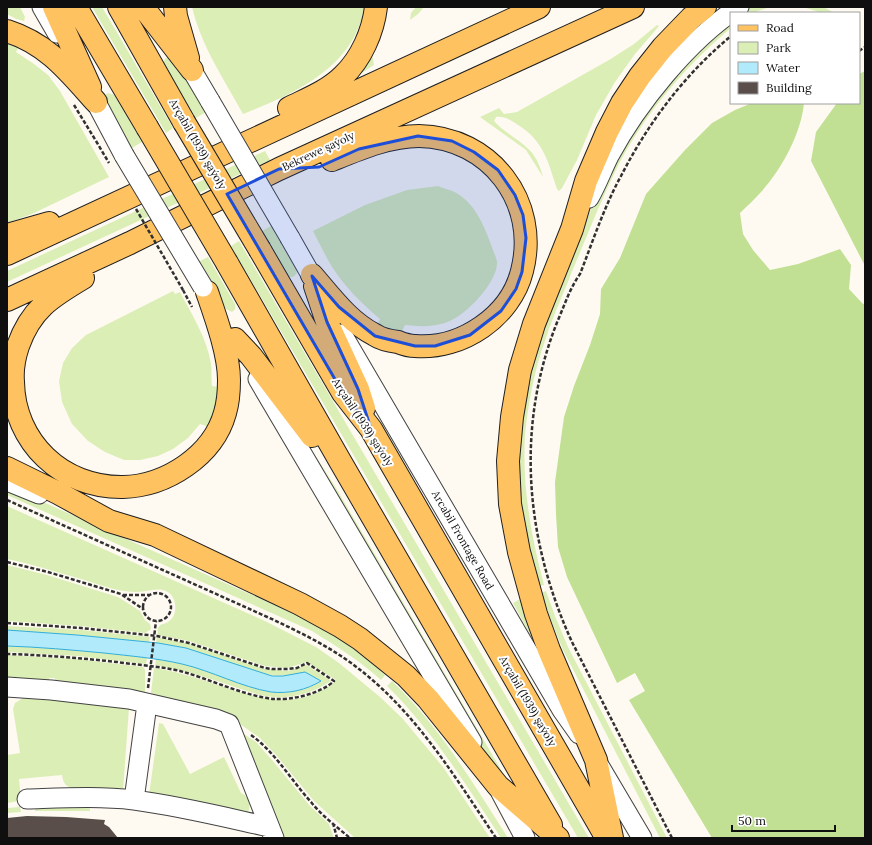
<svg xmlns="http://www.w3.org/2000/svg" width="872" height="845" viewBox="0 0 872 845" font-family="Lora,serif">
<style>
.green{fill:#dbeeb6}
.forest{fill:#c1e094}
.water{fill:#b1eafb;stroke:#31aed9}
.building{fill:#594e4a}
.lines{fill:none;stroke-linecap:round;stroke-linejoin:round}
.minor-casing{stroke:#424242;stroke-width:21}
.major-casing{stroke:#202020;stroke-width:24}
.path{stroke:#313131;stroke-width:2.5;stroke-dasharray:4 2;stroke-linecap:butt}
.minor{stroke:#fff;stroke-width:19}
.major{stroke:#ffc261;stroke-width:22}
.minor-bridge-casing{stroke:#424242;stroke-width:21;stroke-linecap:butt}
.major-bridge-casing{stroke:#202020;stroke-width:24;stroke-linecap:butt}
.path-bridge{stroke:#313131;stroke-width:2.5;stroke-dasharray:4 2;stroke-linecap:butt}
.minor-bridge{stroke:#fff;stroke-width:19}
.major-bridge{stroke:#ffc261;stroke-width:22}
.marked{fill:#1d4ed8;fill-opacity:0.2;stroke:#1d4ed8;stroke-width:3;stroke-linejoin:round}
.labels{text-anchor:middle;stroke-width:4;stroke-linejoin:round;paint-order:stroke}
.street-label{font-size:11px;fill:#0f0f0f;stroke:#fff}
</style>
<rect width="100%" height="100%" fill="#fffaf1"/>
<!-- green -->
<path class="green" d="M7,7h13l5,10 -1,4 -8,-2 -9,-5z
M92,7h10l71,121 -7,5z
M192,7h172c-9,60 -70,87 -121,107 -19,-35 -42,-68 -51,-107z
M416,7h8l-6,7 -8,6 1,-7z
M750,7h20l-17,6h-13z
M803,7h21l10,6h-12z
M731,20v8c-48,40 -90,90 -117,146 -16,33 -29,67 -43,100 -8,21 -18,42 -25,64 -11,29 -18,65 -21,97 -3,51 6,101 19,150l-5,1 -9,-31 -9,-51 -2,-49 1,-21 9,-58 11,-41 49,-121 19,-43 58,-89z
M657,25l2,1 -24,28 -20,28 -19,33 -19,45 -15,28 -3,3 -2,-2c-9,-27 -13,-48 -39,-64 -7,-5 -14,-9 -22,-8l-2,4c11,13 28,19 39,33 5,7 8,15 10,23l-17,-27 -46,-33 19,-9 5,6 13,-2 92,-52 25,-16z
M7,37l14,6 -5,9 18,12 14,11 12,16 49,86 -77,37 -25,9z
M371,49l3,16 -20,13z
M168,57l6,2 32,53 -10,6 -32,-53c0,-5 0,-6 4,-8z
M108,93l6,2 28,47 -10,6 -28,-47c0,-4 0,-6 4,-8z
M265,151l5,9 -263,122v-11z
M438,186c6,3 15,4 20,8 18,11 27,34 34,53 1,4 4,10 5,14 2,20 -30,53 -47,60 -14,6 -30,6 -45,4l-4,8 -7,-3 -2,4 -16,-6 4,-9c-18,-15 -35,-32 -48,-52 -7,-12 -13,-24 -19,-36l52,-26 42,-15z
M271,226l25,43 1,3c-2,5 -6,7 -10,3l-25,-44z
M239,241l350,597h-11l-347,-592z
M208,257l27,47c1,4 0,6 -3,8l-6,-3 -28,-47z
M173,291l2,3 5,-2c12,23 27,46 31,72 1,7 0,15 1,22l8,1v10l-11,30 -9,-3 -12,14 -15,11 -15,7 -18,4h-16l-19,-8 -17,-11 -16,-17 -10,-22 -3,-21 4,-18 9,-15 14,-13z
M293,421l43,67 167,285 -11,-10 -7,-11 -193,-330z
M7,486l306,136c25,16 51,32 72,53l-4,5c-21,-19 -45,-34 -69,-49l-305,-136z
M7,506l258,115 51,26 23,16 41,34 22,21 41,49 47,71h-135l-41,-37 -37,-45 -17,-18 -23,-16 -82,-23v-5l-4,-1 3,-25c14,2 26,5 39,9 40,12 84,35 125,15 6,-3 14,-6 18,-12l-29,-18 -20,6 -22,-2 -76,-25 -31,-6c0,-2 -1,-5 0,-7 1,-4 7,-4 10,-6 7,-4 9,-14 6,-22 -5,-13 -17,-11 -28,-9 -23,4 -44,-6 -65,-12 -25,-7 -49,-15 -74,-20z
M7,565l40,10 71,22 22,14 5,9 5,4 1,5 -6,4 -64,-7 -74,-5z
M546,591l9,25 13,31 99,191h-7l-97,-188 -23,-57z
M522,598l10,37 -1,1 -18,-33z
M7,626l74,4 69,7 -1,5 -72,-7 -70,-5z
M157,637l32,7 75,25 24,2 19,-6 24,16c-14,9 -29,15 -46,16 -20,2 -40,-7 -59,-13 -24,-8 -47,-15 -71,-19l1,-6 26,5 103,29 25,-6 11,-6 -16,-9c-16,4 -28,5 -44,1l-75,-25 -30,-5z
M7,646c46,2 94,5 140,12l-1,6 -69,-8 -70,-4z
M7,655l69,4 67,8 2,3v23l-90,-11v-4h-6v3l-42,-2z
M392,681c48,46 81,102 116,157h-7c-35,-53 -68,-107 -114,-152z
M25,697l23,1 81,10 -6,83 -52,-3c-7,-3 -8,-7 -9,-13l-43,4 2,20 -2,2 -12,2v-48l13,-2 -7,-44 2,-6z
M159,723l4,1 27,50 34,-17 17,36c8,3 11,14 6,21l-98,-19z
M242,734h2l12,8 16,18 38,46 19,18 5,14h-52z
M90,806v5h-55v-4z
M20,807l1,5 -14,1v-5z"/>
<!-- forest -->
<path class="forest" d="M865,71v195l-54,-105 5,-29 21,-29h22v-29z
M752,103h52c-3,31 -22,65 -42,88 -7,8 -15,15 -22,22l3,21 10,16 17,20 28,-6 42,-15 11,16 -2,24 14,15 2,-1v535h-153l-83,-138 16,-9 -10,-18 -18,10 -50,-106 -9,-30 -2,-33 -1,-32 9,-65 10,-31 16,-41 10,-31 1,-25 19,-31 26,-64 39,-44 27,-27 23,-13z"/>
<!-- water -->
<path class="water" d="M7,630l70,5 81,8 28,5 86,28h11l22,-4 16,9c-15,9 -32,13 -50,11 -30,-5 -59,-21 -89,-28 -26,-6 -52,-8 -78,-11 -32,-3 -65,-6 -97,-7z"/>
<!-- building -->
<path class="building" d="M27,816l39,1 39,3 -1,4 5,3 9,11h-111v-20z"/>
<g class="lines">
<defs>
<path id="minor" d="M42,7l15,26
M184,57l26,44
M89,89l35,66
M589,198c8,-14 13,-28 20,-42 28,-52 79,-116 130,-149
M290,238l29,51
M342,334l220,376 17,24
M258,379l214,363
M7,481l32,13
M7,687l44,3 78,9 87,20 13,5 45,114
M600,767l42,71
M499,789l26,49
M27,799c36,-1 72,-3 107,1 46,6 90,17 135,27
M134,800l13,-96"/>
<path id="major" d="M54,7l36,80
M76,7l71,120
M119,7l65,115
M143,7l49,63
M175,7l1,9 12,42
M7,31c41,13 62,41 89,71
M289,108c18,-9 39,-17 54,-32 18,-17 30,-44 33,-69
M7,235l42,-12
M260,250l83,143 28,36 234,406
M7,254l532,-247
M227,263l113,198 211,364
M312,275c19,22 37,47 63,60 6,4 15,6 23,7 5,2 11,4 17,4 47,4 96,-30 107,-75 18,-69 -32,-134 -103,-135 -30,0 -60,13 -87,24
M83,278c-32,19 -52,31 -65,68 -4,12 -6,24 -5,36 1,60 49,106 110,105 43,-1 90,-31 102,-74 3,-10 4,-22 4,-33 0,-26 -13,-62 -22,-88
M315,286l12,36 31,67 6,19
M7,300l123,-57 149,-74 354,-162
M235,339l16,17 61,80
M7,468l51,25 51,28 46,14 145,69 40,22 20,13 46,37 22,23 70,87 60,52
M612,838l-16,-78 -47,-110 -13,-36 -17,-62 -9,-48 -2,-43 4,-44 8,-47 14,-46 38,-95 14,-48 21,-49 15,-29 18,-27 23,-29 28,-29 14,-11"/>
</defs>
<!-- minor casing -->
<use href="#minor" class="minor-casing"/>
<!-- major casing -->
<use href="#major" class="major-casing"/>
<!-- path -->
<path class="path" d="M859,51l6,-4
M74,105l22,36
M183,290l9,17
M7,500l267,120c23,11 46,22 67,36 69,46 110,115 155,182
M7,562l41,10 73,22 22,15
M143 607a14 14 0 1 1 28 0a14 14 0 1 1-28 0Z
M123,595h27
M7,623l74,5 76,8 32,7 76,25 7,1h15l10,-1 10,-5 27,18c-14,13 -42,19 -60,18 -30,-3 -64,-20 -94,-28 -21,-5 -42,-6 -63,-9 -37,-4 -73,-7 -110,-8
M148,688l8,-67
M251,735c24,17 40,45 60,67 11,14 26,25 39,36
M333,823l4,15
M672,838l-100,-196c-47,-103 -57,-216 -14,-322 7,-16 12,-32 22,-46 13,-33 24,-67 41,-98 27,-53 64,-102 110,-140"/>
<!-- minor -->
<use href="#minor" class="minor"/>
<!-- major -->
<use href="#major" class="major"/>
<defs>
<path id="minor-bridge" d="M210,101l80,137
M124,155l79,132"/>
<path id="major-bridge" d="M184,122l76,128
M147,127l80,136"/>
</defs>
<!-- minor-bridge casing -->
<use href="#minor-bridge" class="minor-bridge-casing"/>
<!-- major-bridge casing -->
<use href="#major-bridge" class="major-bridge-casing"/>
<!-- path-bridge -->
<path class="path-bridge" d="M96,141l13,22
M136,209l47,81"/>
<!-- minor-bridge -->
<use href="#minor-bridge" class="minor-bridge"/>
<!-- major-bridge -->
<use href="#major-bridge" class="major-bridge"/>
</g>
<!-- marked area -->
<path class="marked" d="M418,136l34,5 22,11 24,18 17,25 8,20 3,23 -4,34 -6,17 -15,22 -31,24 -35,11h-20l-40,-10 -36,-29 -27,-31 15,46 31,67 13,40 -28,-36 -116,-199 52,-25 40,-2 40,-18z"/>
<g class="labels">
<!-- street labels -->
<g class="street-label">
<text transform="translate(198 144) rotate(60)" y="4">Arçabil (1939) şaýoly</text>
<text transform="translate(318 151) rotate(-25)" y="4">Bekrewe şaýoly</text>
<text transform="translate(363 422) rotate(57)" y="4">Arçabil (1939) şaýoly</text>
<text transform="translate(463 540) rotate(60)" y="4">Arcabil Frontage Road</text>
<text transform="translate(528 701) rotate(60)" y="4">Arçabil (1939) şaýoly</text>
</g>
</g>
<!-- border -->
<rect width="872" height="845" fill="none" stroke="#0f0f0f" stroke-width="16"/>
<!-- legend -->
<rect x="730" y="12" width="130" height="92" fill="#ffffff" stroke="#9f9f9f"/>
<rect x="738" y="25" width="20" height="6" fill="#ffc261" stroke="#9f9f9f"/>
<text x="766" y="32" font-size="12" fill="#0f0f0f">Road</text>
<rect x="738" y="42" width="20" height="12" fill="#dbeeb6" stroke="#9f9f9f"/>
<text x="766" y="52" font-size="12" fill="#0f0f0f">Park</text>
<rect x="738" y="62" width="20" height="12" fill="#b1eafb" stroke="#9f9f9f"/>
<text x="766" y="72" font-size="12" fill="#0f0f0f">Water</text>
<rect x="738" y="82" width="20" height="12" fill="#594e4a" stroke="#9f9f9f"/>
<text x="766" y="92" font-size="12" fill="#0f0f0f">Building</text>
<!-- scale -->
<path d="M732 825v6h103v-6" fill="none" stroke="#0f0f0f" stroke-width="2"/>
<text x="738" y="825" font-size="12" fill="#0f0f0f" stroke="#ffffff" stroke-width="3" paint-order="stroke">50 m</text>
</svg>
